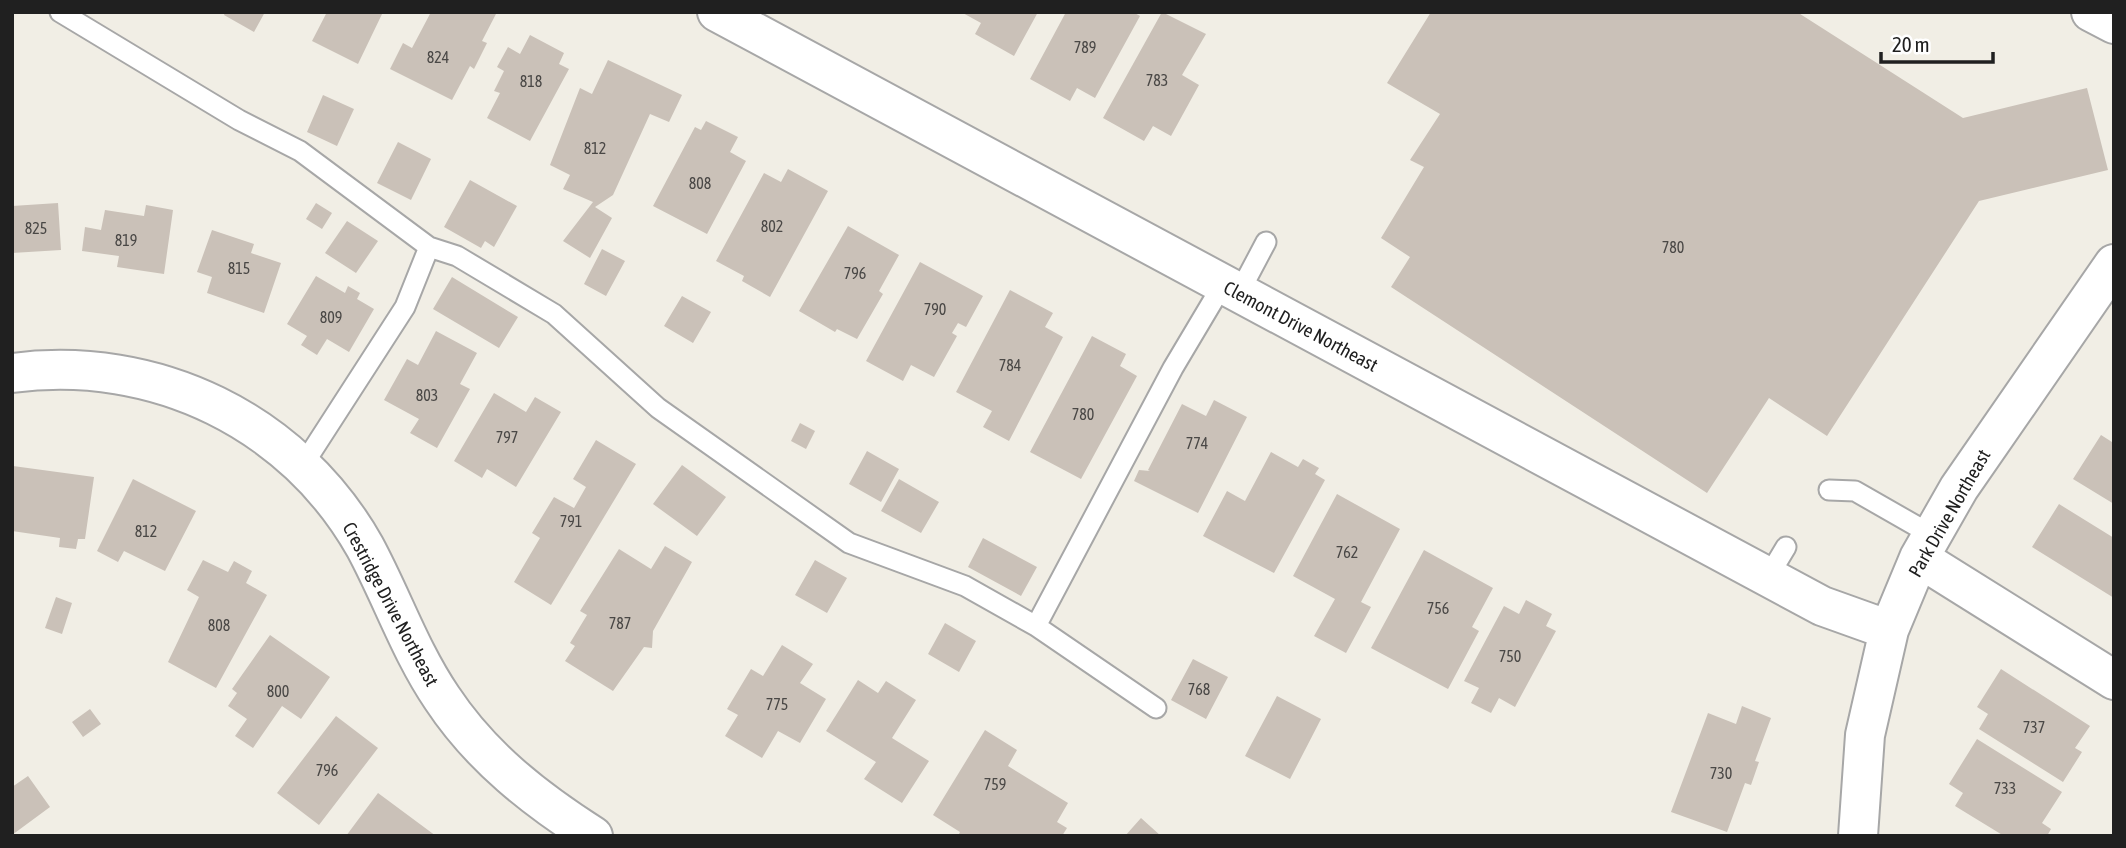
<svg xmlns="http://www.w3.org/2000/svg" width="2126" height="848" viewBox="0 0 2126 848" font-family="'Asap Condensed',sans-serif">
<style>
.building{fill:#cac1b8}
.lines{fill:none;stroke-linecap:round;stroke-linejoin:round}
.service-casing{stroke:#a7a7a7;stroke-width:23}
.minor-casing{stroke:#a7a7a7;stroke-width:42}
.tertiary-casing{stroke:#a7a7a7;stroke-width:42}
.service{stroke:#fff;stroke-width:19}
.minor{stroke:#fff;stroke-width:38}
.tertiary{stroke:#fff;stroke-width:38}
.labels{text-anchor:middle;stroke-width:7;stroke-linejoin:round;paint-order:stroke}
.number-label{font-size:16px;fill:#4a4846}
.street-label{font-size:19px;fill:#202020;stroke:#fff}
</style>
<rect width="100%" height="100%" fill="#f1eee5"/>
<!-- building -->
<path class="building" d="M225,12h40l-11,20 -30,-17z
M327,12h56l-25,52 -46,-23z
M431,12h66l-15,29 5,2 -13,26 -4,-3 -18,34 -62,-31 13,-26 9,5z
M961,12h77l-24,44 -39,-22 6,-11z
M1066,12h67l7,4 -45,82 -18,-10 -7,13 -40,-22z
M1162,12l44,22 -24,41 17,10 -28,51 -18,-10 -9,15 -41,-23z
M1431,12h366l166,106 124,-30 21,82 -129,31 -152,235 -58,-38 -62,95 -316,-206 19,-30 -29,-19 43,-71 -14,-7 30,-46 -53,-31z
M530,35l34,18 -5,11 10,5 -39,72 -43,-23 13,-25 -6,-2 10,-20 -7,-4 11,-20 12,7z
M608,60l74,35 -13,27 -19,-8 -37,81 -18,12 17,11 -22,40 -27,-17 30,-39 -30,-13 7,-14 -20,-10 30,-77 12,6z
M323,95l31,14 -17,37 -30,-14z
M706,121l32,16 -8,15 16,9 -39,73 -54,-28 42,-79 6,3z
M398,142l33,17 -20,41 -34,-17z
M788,169l40,22 -58,106 -28,-16 2,-5 -28,-15 48,-88 17,9z
M470,180l47,26 -23,41 -9,-6 -4,7 -37,-21z
M58,203l3,47 -49,3v-47z
M316,203l16,10 -10,16 -16,-10z
M146,205l27,5 -9,64 -47,-7 2,-11 -37,-5 3,-24 16,3 4,-20 39,6z
M347,221l31,20 -22,32 -31,-20z
M848,226l51,29 -20,36 4,3 -26,45 -20,-10 -2,3 -36,-21z
M212,230l42,14 -3,9 30,10 -17,50 -57,-20 5,-16 -15,-5z
M602,249l23,12 -19,35 -22,-12z
M920,262l63,34 -17,31 -8,-4 -6,10 5,3 -23,41 -23,-12 -8,16 -37,-20z
M316,276l29,17 3,-7 12,7 -3,6 17,10 -25,43 -22,-13 -10,16 -16,-10 6,-9 -20,-12z
M452,277l66,40 -19,31 -66,-39z
M1010,290l43,23 -8,14 18,10 -54,104 -26,-14 9,-16 -36,-19z
M682,296l29,16 -18,31 -29,-17z
M436,331l41,22 -17,31 10,5 -33,59 -27,-15 9,-14 -35,-19 23,-41 11,6z
M1092,336l34,18 -6,12 17,10 -56,103 -51,-27z
M494,393l32,19 9,-15 26,15 -45,75 -29,-18 -5,9 -28,-17z
M1214,400l33,17 -49,96 -64,-32 5,-11 11,1 -2,-1 34,-66 24,12z
M800,423l15,8 -9,18 -15,-8z
M2101,435l11,7 2,-3v65l-41,-25z
M596,440l40,24 -85,141 -37,-23 26,-44 -8,-5 22,-36 20,11 12,-21 -13,-8z
M867,451l32,18 -18,33 -32,-18z
M1271,452l27,15 5,-8 16,9 -4,6 10,6 -51,93 -71,-37 24,-45 18,10z
M682,465l44,32 -29,39 -44,-32z
M13,466l81,11 -9,62h-7l-2,10 -17,-2 1,-9 -48,-7z
M133,479l63,32 -31,60 -41,-20 -6,11 -21,-11z
M899,479l40,23 -18,31 -40,-22z
M1337,494l63,35 -39,73 10,5 -25,46 -32,-17 21,-37 -42,-23z
M2059,504l55,34v60l-82,-51z
M983,538l54,29 -16,29 -53,-29z
M665,546l27,16 -39,69 -1,17 -8,-1 -31,44 -48,-30 10,-15 -5,-3 17,-28 -7,-4 39,-62 32,20z
M1424,550l69,38 -21,39 7,4 -31,58 -77,-41z
M203,560l25,12 6,-11 18,10 -6,12 21,12 -51,93 -48,-26 31,-65 -12,-7z
M815,560l32,18 -20,35 -32,-18z
M56,597l16,6 -10,31 -17,-6z
M1526,600l26,14 -6,12 10,5 -41,76 -16,-9 -8,15 -20,-10 8,-15 -15,-7 40,-75 15,8z
M945,623l31,18 -17,31 -31,-18z
M270,635l60,42 -29,42 -19,-13 -29,42 -18,-12 12,-17 -19,-13 9,-13 -5,-4z
M782,645l31,19 -13,19 26,16 -26,44 -22,-12 -16,27 -37,-22 13,-21 -11,-6 24,-40 12,7z
M1193,659l35,18 -22,42 -35,-19z
M2001,669l89,57 -15,22 7,4 -19,30 -84,-53 9,-15 -11,-7z
M858,680l20,13 8,-12 30,19 -24,38 37,23 -27,42 -38,-24 12,-17 -50,-31z
M1277,696l44,23 -31,60 -45,-23z
M1742,706l29,12 -16,43 4,1 -8,23 -6,-2 -18,49 -56,-20 37,-99 28,11z
M90,709l11,15 -18,13 -11,-15z
M336,716l42,32 -59,77 -42,-32z
M985,730l32,20 -9,16 60,37 -11,19 10,6 -5,8h-104l2,-4 -27,-17z
M1977,739l85,53 -20,31 9,6 -4,7h-43l-49,-30 8,-13 -14,-9z
M28,776l22,31 -38,28v-48z
M378,793l58,43h-90z
M1141,818l20,18h-36z"/>
<g class="lines">
<defs>
<path id="service" d="M60,12l179,108 61,31 129,96 28,9 97,58 104,94 191,135 116,43 71,40
M1239,293l27,-51
M303,465l102,-158 24,-60
M1829,490l26,1 77,44
M1768,577l18,-30
M1156,708l-120,-82 137,-258 50,-84"/>
<path id="minor" d="M717,12l1105,594 67,24
M12,373c143,-19 282,48 353,174 27,50 45,104 77,151 39,59 93,101 151,138
M1919,558l195,122
M1858,836l7,-101 24,-105 30,-72 40,-70 155,-224"/>
<path id="tertiary" d="M2091,12l23,12"/>
</defs>
<!-- service casing -->
<use href="#service" class="service-casing"/>
<!-- minor casing -->
<use href="#minor" class="minor-casing"/>
<!-- tertiary casing -->
<use href="#tertiary" class="tertiary-casing"/>
<!-- service -->
<use href="#service" class="service"/>
<!-- minor -->
<use href="#minor" class="minor"/>
<!-- tertiary -->
<use href="#tertiary" class="tertiary"/>
</g>
<g class="labels">
<!-- number labels -->
<g class="number-label">
<text x="1085" y="53">789</text>
<text x="438" y="63">824</text>
<text x="1157" y="86">783</text>
<text x="531" y="87">818</text>
<text x="595" y="154">812</text>
<text x="700" y="189">808</text>
<text x="772" y="232">802</text>
<text x="36" y="234">825</text>
<text x="126" y="246">819</text>
<text x="1673" y="253">780</text>
<text x="239" y="274">815</text>
<text x="855" y="279">796</text>
<text x="935" y="315">790</text>
<text x="331" y="323">809</text>
<text x="1010" y="371">784</text>
<text x="427" y="401">803</text>
<text x="1083" y="420">780</text>
<text x="507" y="443">797</text>
<text x="1197" y="449">774</text>
<text x="571" y="527">791</text>
<text x="146" y="537">812</text>
<text x="1347" y="558">762</text>
<text x="1438" y="614">756</text>
<text x="620" y="629">787</text>
<text x="219" y="631">808</text>
<text x="1510" y="662">750</text>
<text x="1199" y="695">768</text>
<text x="278" y="697">800</text>
<text x="777" y="710">775</text>
<text x="2034" y="733">737</text>
<text x="327" y="776">796</text>
<text x="1721" y="779">730</text>
<text x="995" y="790">759</text>
<text x="2005" y="794">733</text>
</g>
<!-- street labels -->
<g class="street-label">
<text transform="translate(1301 326) rotate(28)" y="7">Clemont Drive Northeast</text>
<text transform="translate(1949 513) rotate(-60)" y="7">Park Drive Northeast</text>
<text transform="translate(391 604) rotate(62)" y="7">Crestridge Drive Northeast</text>
</g>
</g>
<!-- border -->
<rect width="2126" height="848" fill="none" stroke="#202020" stroke-width="28"/>
<!-- scale -->
<path d="M1881 52v10h112v-10" fill="none" stroke="#202020" stroke-width="3.5"/>
<text x="1892" y="52" font-size="21" fill="#202020" stroke="#ffffff" stroke-width="5" paint-order="stroke">20 m</text>
</svg>
